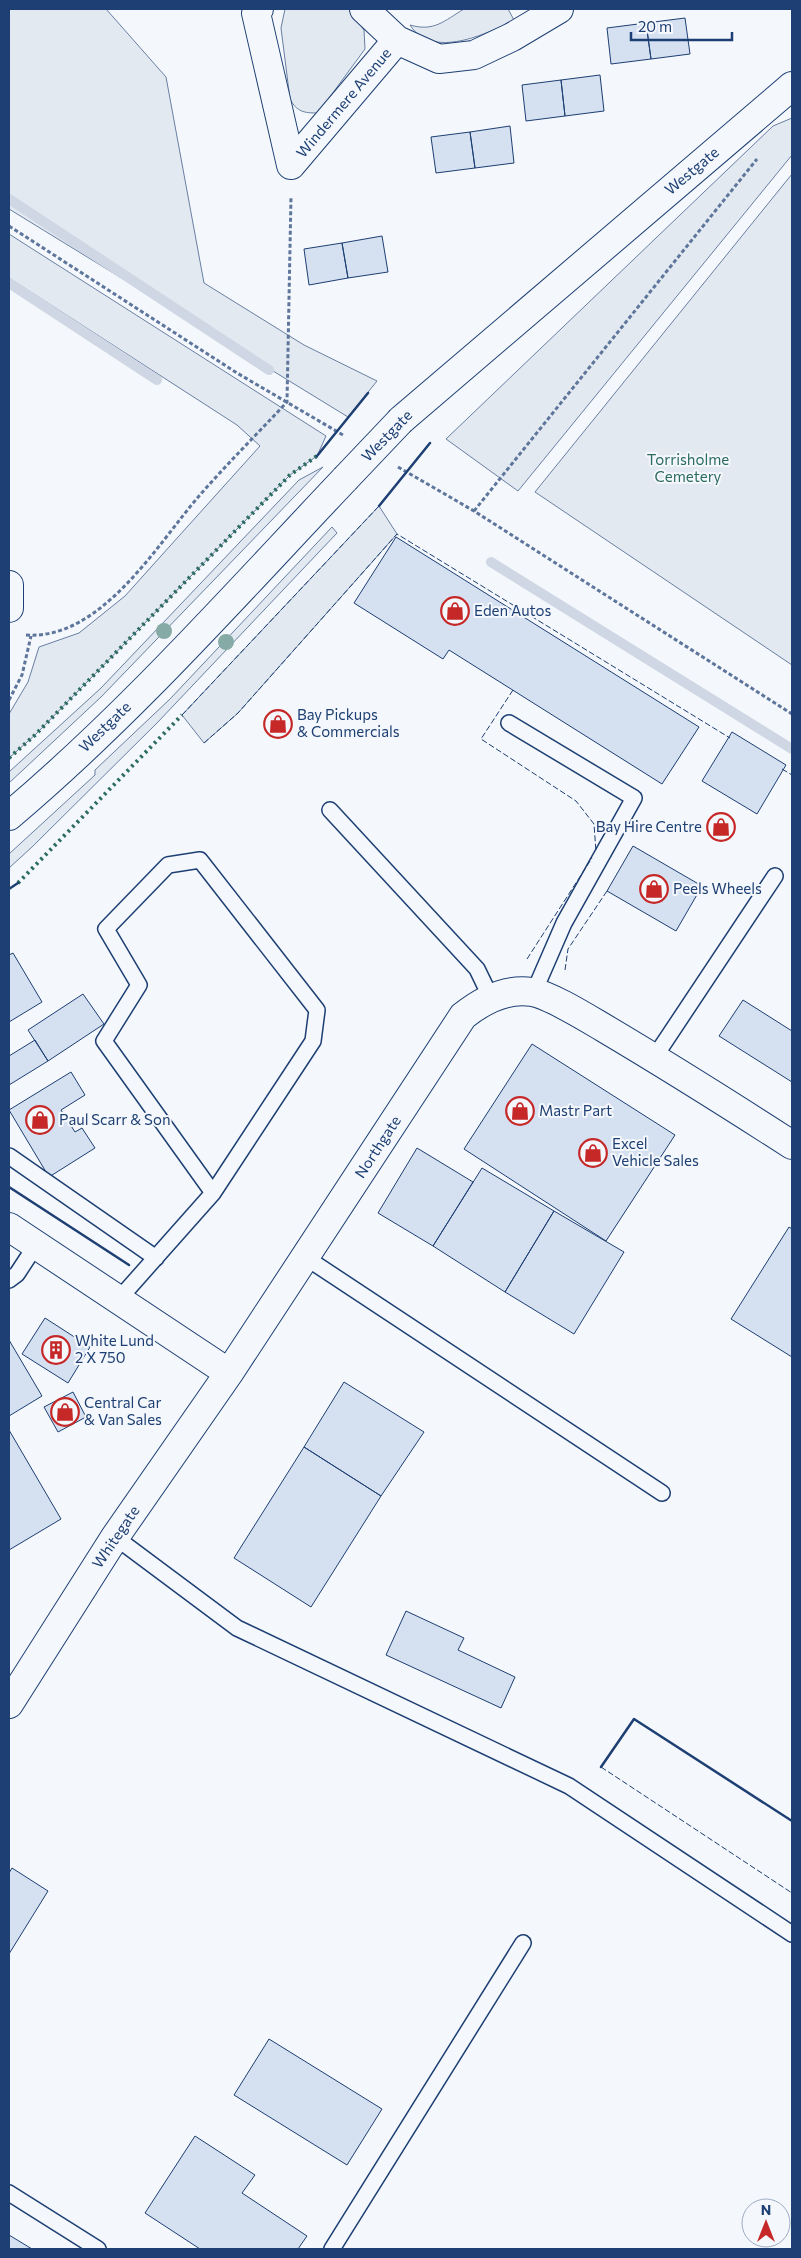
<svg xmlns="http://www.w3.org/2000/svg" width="801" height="2258" viewBox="0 0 801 2258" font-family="Commissioner,sans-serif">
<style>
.green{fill:#e3e9f0;stroke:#687fa3}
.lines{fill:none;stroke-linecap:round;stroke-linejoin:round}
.stream{stroke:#cfd7e4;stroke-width:10}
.building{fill:#d5e0f0;stroke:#1d3f73}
.lane-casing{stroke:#1d3f73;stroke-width:18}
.street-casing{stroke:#1d3f73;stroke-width:30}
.secondary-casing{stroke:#1d3f73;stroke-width:30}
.path{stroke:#5e769c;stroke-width:3;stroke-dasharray:4 2.5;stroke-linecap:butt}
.lane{stroke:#f4f7fb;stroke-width:15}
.street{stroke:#f4f7fb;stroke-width:28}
.secondary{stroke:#f4f7fb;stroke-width:28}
.secondary-bridge-casing{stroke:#1d3f73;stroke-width:30;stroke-linecap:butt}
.secondary-bridge{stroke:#f4f7fb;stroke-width:28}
.hedge{stroke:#2c6c60;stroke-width:4;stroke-dasharray:2.5 4;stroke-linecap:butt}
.fence{stroke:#1d3f73;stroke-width:1;stroke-dasharray:6 2.5;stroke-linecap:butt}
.wall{stroke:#1d3f73;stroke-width:2.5}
.tree{fill:#86aba6}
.labels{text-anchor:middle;stroke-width:4;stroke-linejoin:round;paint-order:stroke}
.street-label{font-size:15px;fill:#1d3f73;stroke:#f4f7fb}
.park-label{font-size:15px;fill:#2c6c60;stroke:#f4f7fb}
.poi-label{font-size:15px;fill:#1d3f73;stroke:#f4f7fb;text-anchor:start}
</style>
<rect width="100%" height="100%" fill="#f4f7fb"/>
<!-- green -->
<path class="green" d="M9,9h97l60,68 38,206 100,62 73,36 -29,36 -339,-208z
M285,9h64l15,21 1,19 -47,64c-14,0 -21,-1 -28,-14l-9,-71z
M464,9h44l6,11c-27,14 -82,40 -104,5 24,7 34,-4 54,-16z
M792,118v37l-274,336 -72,-52 327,-313z
M792,174v491l-257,-173z
M9,234l317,202 -9,20 -27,19 -255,260 -26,23v-44l19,-32 11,-35 40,-14 46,-37 135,-150 -23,-21 -228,-147z
M323,467l-222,230 -92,86v-11l92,-84 198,-208z
M379,506l18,28 -159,179 -34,30 -22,-28z
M332,527l5,6 -180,190 -125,124 -23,21v-14l86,-79v-5l75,-71z"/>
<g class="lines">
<!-- stream -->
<path class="stream" d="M9,199l260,171
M9,283l148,97
M491,562l301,187"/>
</g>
<!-- building -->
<path class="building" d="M685,18l5,36 -39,5 -5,-36z
M646,23l5,36 -40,5 -4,-36z
M600,75l4,36 -39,5 -4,-36z
M561,80l4,36 -39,5 -4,-36z
M510,126l4,37 -39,5 -5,-36z
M470,132l5,36 -39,5 -5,-36z
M382,236l6,36 -40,6 -6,-35z
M342,243l6,35 -39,7 -5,-36z
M396,537l303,190 -37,57 -213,-134 -6,9 -89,-56z
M732,732l54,33 -29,49 -55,-33z
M633,846l69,40 -26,45 -69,-40z
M13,953l29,49 -33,20v-67z
M83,994l21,30 -56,37 -20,-31z
M743,1000l49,31v51l-73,-46z
M35,1040l13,21 -39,24v-29z
M532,1044l143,91 -69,106 -142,-92z
M71,1072l14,23 -24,15 14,22 7,-4 13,20 -46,29 -40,-67z
M417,1148l56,34 -40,64 -55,-33z
M482,1168l72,43 -49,81 -72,-46z
M554,1211l70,41 -50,82 -69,-42z
M789,1227l3,2v128l-61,-38z
M45,1318l45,29 -22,36 -46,-29z
M9,1340l33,56 -33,20z
M344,1382l80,50 -43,64 -77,-49z
M73,1392l13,25 -28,15 -14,-25z
M9,1430l52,89 -52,31z
M304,1447l77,49 -70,111 -77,-49z
M406,1611l58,27 -6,12 57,27 -14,31 -115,-53z
M12,1868l36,23 -39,63v-81z
M269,2039l113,70 -35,56 -113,-70z
M195,2136l60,39 -13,18 65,43 -9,13h-98l-55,-36z
M9,2235l23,14h-23z"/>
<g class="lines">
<defs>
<path id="lane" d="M509,723l125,75 -70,125 -30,69
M330,810l147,159 14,29
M654,1058l121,-182
M9,1156l147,102
M305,1257l357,236
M9,1280l8,-6 19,-29
M119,1299l94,-106 100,-152 4,-31 -117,-150 -32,5 -62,64 33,56 -35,56 109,152
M115,1537l122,91 332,158 223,148
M9,2193l89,56
M332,2249l191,-306"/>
<path id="street" d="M259,9l-3,4 35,152
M364,9l33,31 42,19 35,-4 38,-18 47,-28
M291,165l106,-125
M9,585v23
M9,1227l220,146
M9,1704l106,-167 114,-164 234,-357c20,-16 43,-28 69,-24 18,3 55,26 72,36 64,38 126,77 188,117"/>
<path id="secondary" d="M401,420l391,-334
M9,816c121,-102 227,-222 336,-337"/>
</defs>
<!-- lane casing -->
<use href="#lane" class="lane-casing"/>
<!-- street casing -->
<use href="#street" class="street-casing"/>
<!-- secondary casing -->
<use href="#secondary" class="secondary-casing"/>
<!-- path -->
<path class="path" d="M9,226l228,147 106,62
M398,467l76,44 318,203
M474,511l283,-352
M26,635c75,5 130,-89 173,-139 28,-32 59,-63 88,-94l4,-206
M9,700l13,-25 9,-39"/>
<!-- lane -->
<use href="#lane" class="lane"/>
<!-- street -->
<use href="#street" class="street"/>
<!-- secondary -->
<use href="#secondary" class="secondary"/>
<defs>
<path id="secondary-bridge" d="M345,479l56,-59"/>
</defs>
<!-- secondary-bridge casing -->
<use href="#secondary-bridge" class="secondary-bridge-casing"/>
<!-- secondary-bridge -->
<use href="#secondary-bridge" class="secondary-bridge"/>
<!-- hedge -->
<path class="hedge" d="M9,758l26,-23 255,-260 27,-19
M18,883l164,-168"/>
<!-- fence -->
<path class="fence" d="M513,690l-32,49 95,62 18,23 2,28
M182,715l197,-209
M204,743l34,-30 159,-179 333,204
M782,769l10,6
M527,959l65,-101
M565,970l3,-21 39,-58
M601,1767l191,126"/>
<!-- wall -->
<path class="wall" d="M317,456l51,-63
M379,506l51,-63
M9,889l9,-6
M9,1187l120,78
M601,1767l33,-48 158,102"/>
</g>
<!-- trees -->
<g class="tree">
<circle cx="164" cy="631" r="8"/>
<circle cx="226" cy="642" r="8"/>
</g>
<!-- icons -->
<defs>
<symbol id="shop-ring" viewBox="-11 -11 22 22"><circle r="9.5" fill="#f4f7fb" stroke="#c62828" stroke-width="1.5"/><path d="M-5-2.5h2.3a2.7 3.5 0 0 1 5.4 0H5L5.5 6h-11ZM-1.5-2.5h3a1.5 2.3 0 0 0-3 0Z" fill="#c62828"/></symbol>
<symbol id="building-ring" viewBox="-11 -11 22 22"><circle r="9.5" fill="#f4f7fb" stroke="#c62828" stroke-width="1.5"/><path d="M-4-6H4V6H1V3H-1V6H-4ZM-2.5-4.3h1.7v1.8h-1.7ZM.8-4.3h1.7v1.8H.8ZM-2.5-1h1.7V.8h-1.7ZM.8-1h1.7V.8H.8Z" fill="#c62828"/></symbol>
</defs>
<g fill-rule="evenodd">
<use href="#shop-ring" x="439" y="595" width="32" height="32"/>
<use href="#shop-ring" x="262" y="708" width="32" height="32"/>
<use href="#shop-ring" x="705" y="811" width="32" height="32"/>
<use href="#shop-ring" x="638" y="873" width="32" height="32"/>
<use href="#shop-ring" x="504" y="1095" width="32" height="32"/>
<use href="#shop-ring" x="24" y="1104" width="32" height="32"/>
<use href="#shop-ring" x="577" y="1137" width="32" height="32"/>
<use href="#building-ring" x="40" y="1334" width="32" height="32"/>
<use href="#shop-ring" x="49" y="1396" width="32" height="32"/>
</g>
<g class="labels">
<!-- street labels -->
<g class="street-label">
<text transform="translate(344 103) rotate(-50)" y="5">Windermere Avenue</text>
<text transform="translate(692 171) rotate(-40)" y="5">Westgate</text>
<text transform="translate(387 436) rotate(-46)" y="5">Westgate</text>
<text transform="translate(105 727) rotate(-44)" y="5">Westgate</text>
<text transform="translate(378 1147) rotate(-57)" y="5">Northgate</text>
<text transform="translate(116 1537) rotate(-56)" y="5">Whitegate</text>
</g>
<!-- park labels -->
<g class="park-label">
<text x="688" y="465">Torrisholme<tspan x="688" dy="17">Cemetery</tspan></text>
</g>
<!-- poi labels -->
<g class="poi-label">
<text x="474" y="616">Eden Autos</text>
<text x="297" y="720">Bay Pickups<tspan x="297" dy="17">&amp; Commercials</tspan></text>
<text x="702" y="832" text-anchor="end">Bay Hire Centre</text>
<text x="673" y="894">Peels Wheels</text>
<text x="539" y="1116">Mastr Part</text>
<text x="59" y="1125">Paul Scarr &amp; Son</text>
<text x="612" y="1149">Excel<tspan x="612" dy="17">Vehicle Sales</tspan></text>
<text x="75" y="1346">White Lund<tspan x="75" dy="17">2 X 750</tspan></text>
<text x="84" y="1408">Central Car<tspan x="84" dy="17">&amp; Van Sales</tspan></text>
</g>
</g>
<!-- border -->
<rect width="801" height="2258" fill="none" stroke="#1d3f73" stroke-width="20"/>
<!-- north arrow -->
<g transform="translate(766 2223)"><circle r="24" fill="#f4f7fb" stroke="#9eadc5"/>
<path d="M0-4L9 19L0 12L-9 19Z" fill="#c62828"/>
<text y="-8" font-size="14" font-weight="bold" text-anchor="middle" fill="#1d3f73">N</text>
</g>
<!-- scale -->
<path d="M631 32v8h101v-8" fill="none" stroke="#1d3f73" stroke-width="2.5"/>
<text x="638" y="32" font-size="15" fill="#1d3f73" stroke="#f4f7fb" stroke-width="4" paint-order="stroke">20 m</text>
</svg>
